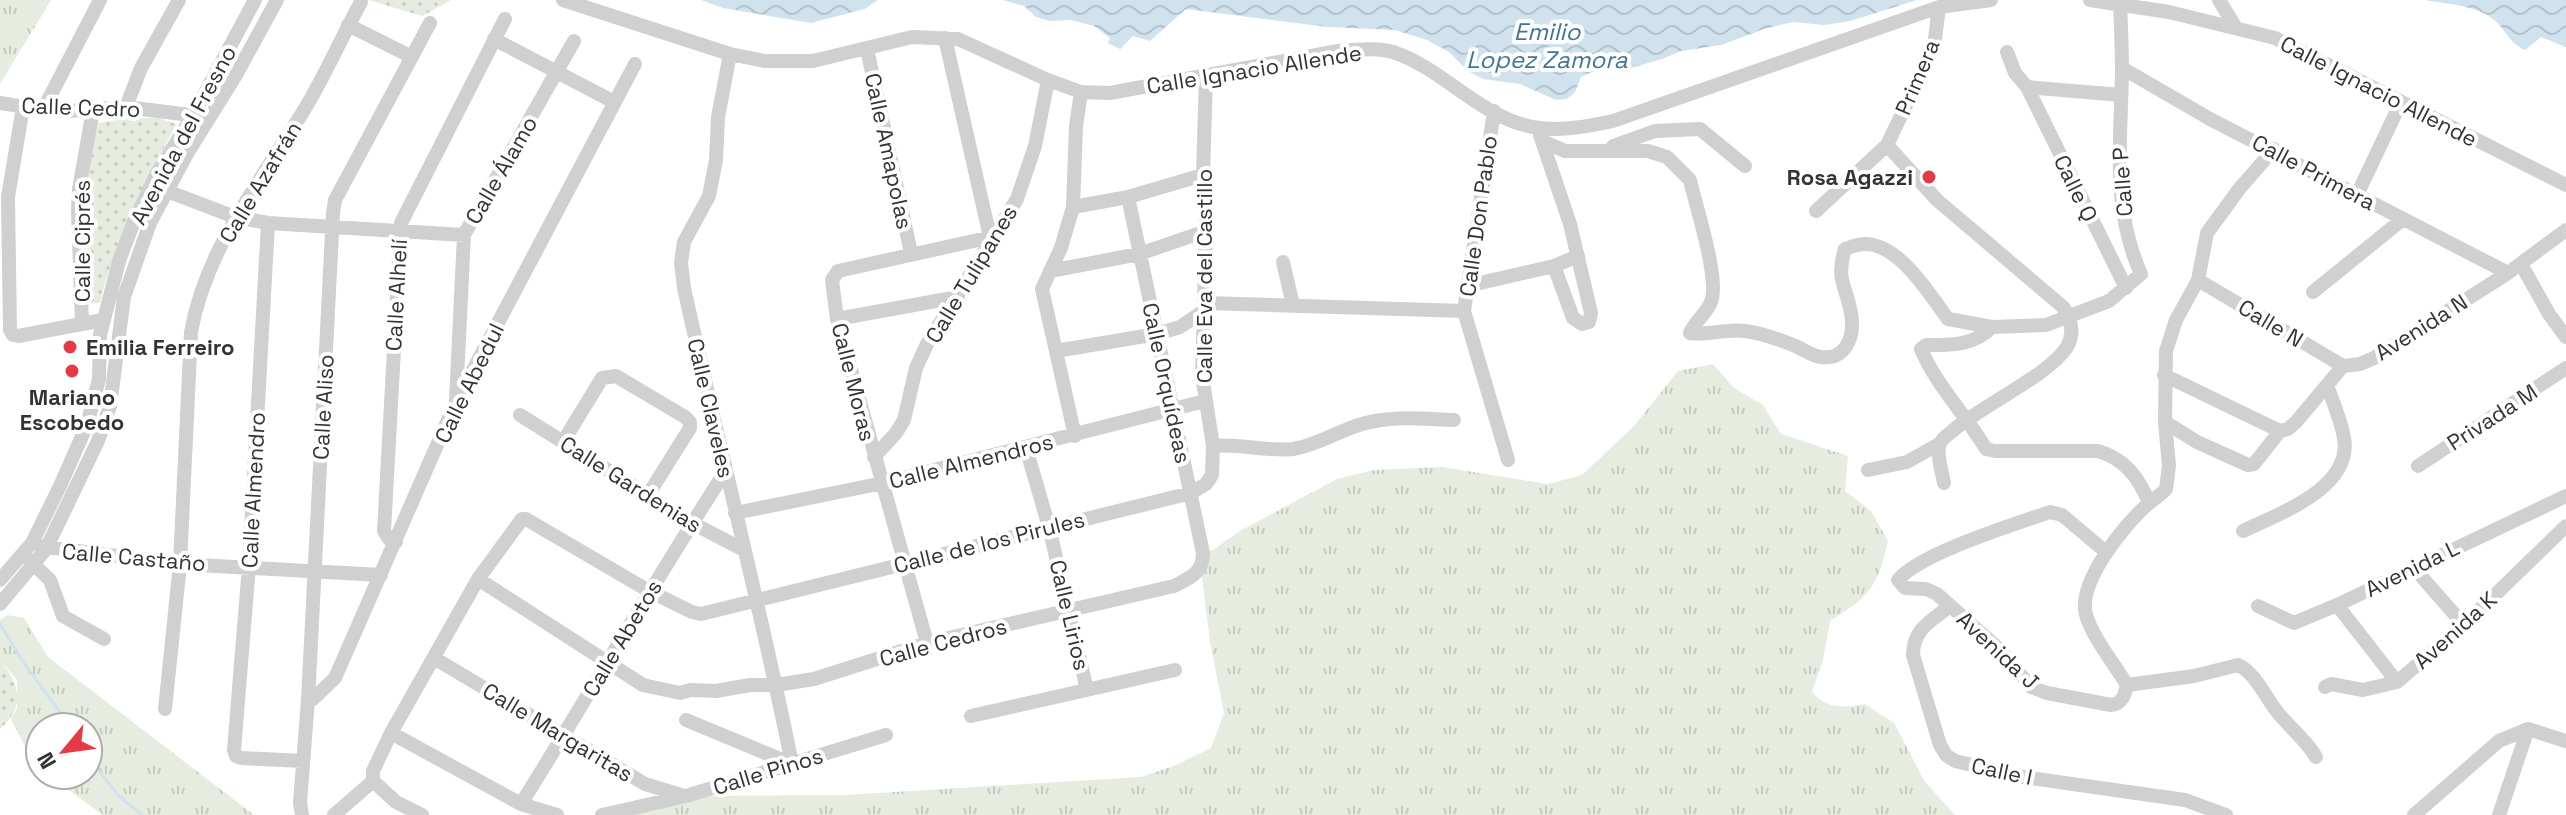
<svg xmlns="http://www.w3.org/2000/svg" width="2566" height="815" viewBox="0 0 2566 815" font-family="'Space Grotesk',sans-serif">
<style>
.grass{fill:url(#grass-tufts)}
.park{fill:url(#park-dots)}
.water{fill:url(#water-waves)}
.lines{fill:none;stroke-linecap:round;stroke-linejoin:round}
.stream{stroke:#cfe2ee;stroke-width:3}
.minor{stroke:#d0d0d0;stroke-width:14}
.poi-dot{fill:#e63946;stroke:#fff;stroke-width:3}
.labels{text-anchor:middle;stroke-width:8;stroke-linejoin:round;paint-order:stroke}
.street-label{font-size:22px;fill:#333;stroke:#fff}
.poi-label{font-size:22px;font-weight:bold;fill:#333;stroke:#fff;text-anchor:end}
.water-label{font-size:24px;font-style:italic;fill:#3f7597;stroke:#fff}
</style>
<defs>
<pattern id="grass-tufts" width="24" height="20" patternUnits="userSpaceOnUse" patternTransform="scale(2)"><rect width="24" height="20" fill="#e6ecdf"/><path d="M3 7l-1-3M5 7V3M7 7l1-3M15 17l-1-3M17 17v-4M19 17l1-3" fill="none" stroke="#c6cbc0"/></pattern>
<pattern id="park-dots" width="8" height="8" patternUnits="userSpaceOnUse" patternTransform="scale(2)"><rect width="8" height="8" fill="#e6ecdf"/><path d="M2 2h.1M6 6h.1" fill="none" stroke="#c6cbc0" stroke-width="1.8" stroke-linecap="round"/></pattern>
<pattern id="water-waves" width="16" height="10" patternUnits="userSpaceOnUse" patternTransform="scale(2)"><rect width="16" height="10" fill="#cfe2ee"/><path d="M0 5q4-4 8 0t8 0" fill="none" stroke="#b2c2cd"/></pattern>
</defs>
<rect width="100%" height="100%" fill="#fff"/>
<!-- grass -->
<path class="grass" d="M0,0h51l-51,84z
M1713,364l21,24 29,17 18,29 67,22 -3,35 26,20 17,30c-10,45 -18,55 -58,80l-7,39 -11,32c14,17 32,16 53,12l29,19 31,59 30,33h-1353l84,-19 159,-1 296,-18 35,-12 35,-17 13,-35 -14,-71 -9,-73 2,-16 10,-3 27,-19 97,-52 37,-9 68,-3 106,17 34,-9 52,-49 44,-55z
M7,615l17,3 24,39 206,158h-151l-55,-40h40v-48h-48v43l-5,-4 -24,-47 6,-11v-28l-17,-20v-40z"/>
<!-- park -->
<path class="park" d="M368,0h83l-29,16z
M130,118h28l19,6c-29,51 -65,122 -77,179h-11l-5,-67 1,-44 13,-69z
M0,660c20,25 26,46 0,69z"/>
<!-- water -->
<path class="water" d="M701,0h177l-14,9 -53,14 -88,-15z
M1003,0h914l-67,21 -26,4 -31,-3 -29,7 -43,16 -40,6 -19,8 -31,9 -39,4 -11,5 -6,15 -8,7 -11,1 -36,-16 -37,-5 -15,-8 -19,-19 -22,-12 -32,-10 -67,-3 -142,-18 -36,32 -17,-5 -13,13 -12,-6 2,-5 -16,-12 -23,-6 -22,1 -13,-4 -12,-11z
M2425,0h141v47l-25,-10 -16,13c-18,-8 -17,-19 -32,-31 -17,-14 -47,-15 -68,-19z"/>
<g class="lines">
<!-- stream -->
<path class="stream" d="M0,624l23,38 48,65
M88,757l30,38 24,20"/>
<!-- minor -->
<path class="minor" d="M563,0l167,54 34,7h49l99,-24 46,2 90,41 33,12 29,1 228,-42c18,-1 38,-4 55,1 52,17 91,70 147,76 24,3 49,-2 73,-7l326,-114 52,-7
M2090,0l79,12 106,26 291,147
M2219,0l17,28
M348,25l64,32
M945,38l45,199
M494,39l120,63
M867,49l44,204
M2007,52l8,21 12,14 99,201
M730,54l-12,63 -2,43 -7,36 -25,46 -3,21 3,25c35,159 76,316 108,476
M2122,68l88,51 298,154
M2027,87l94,8
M0,103l43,7 25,1 58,-4 72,9
M23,107l-15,90 2,133 3,5 5,1 85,-16
M126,107l15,-39 38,-68
M43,110l57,-110
M1494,111l-30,200 44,149
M1540,135l30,89 21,89 -2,9 -7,2 -9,-6 -19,-52
M1542,141l23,10h83l19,6 23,23c6,27 30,99 21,122 -4,11 -16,19 -21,31 17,3 37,-5 55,-2 16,2 33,8 48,14 8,3 19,11 28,12 23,3 32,-17 31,-36 -2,-30 -18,-39 -7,-72 6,-2 13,-5 19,-5 35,-1 65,50 84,75l44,8 54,-2 63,-24 32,-27c-30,-67 -20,-132 -19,-202 0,-23 -1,-46 -2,-69
M1887,145l50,55 126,107c8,12 12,26 4,40 -17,27 -83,58 -111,81 -5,5 -15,10 -17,18 -2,11 3,26 5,37
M1613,146l42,-15 45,-2 45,37
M159,188l76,29 33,6 196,12
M2357,195l44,-93
M1073,207l55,-10 75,-22
M1816,211l71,-66 47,-98 5,-40
M268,223l-19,343 -15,184 2,6 5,2 62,3
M1283,262l10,43
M2521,264l28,50 17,23
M1050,271l89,-17 67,-23
M2198,280l145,86
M1467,286l87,-20 24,-10
M2313,292l90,-73
M1206,303l258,8
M837,319l121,-22
M82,324l-4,-114 1,-21 14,-79
M1992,327c-18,19 -42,18 -66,18l-5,4c15,36 45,66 65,100l9,2h103c27,8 40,26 51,51
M1056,351l101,-17 23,-7 25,-17
M2164,375l116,56
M456,400l8,-165 110,-194
M520,415l172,108 52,27
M2165,422l32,20 51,23 6,-1 26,-33 8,-2 8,-7 47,-56 17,-2 14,-6 134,-85 58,-43
M1075,436l-33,-147 19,-41 12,-41 3,-81 5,-34
M563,442l39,-64 14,-2 69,41 5,5
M1213,446c26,-3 53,6 80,3 25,-4 45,-18 69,-25 30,-9 62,-5 92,-4
M1026,448l23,79 38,163
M874,457l22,-24 8,-13 12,-52 11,-24 90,-145 18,-53 13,-66
M2418,466l148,-98
M1868,470l39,-8 32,-18
M648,495l42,-67v-6
M735,513l148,-30 322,-82
M2243,531c35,-17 110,-43 101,-93 -3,-18 -11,-36 -17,-53
M396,542l-7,-3 -5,-8 17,-308 104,-204
M39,546l141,18 201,11
M2106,552l-44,-37 -12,-3c-37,13 -129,41 -152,68l7,8 21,1 11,5 62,55 32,38 16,6 64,12c11,-1 14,-10 16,-20 -13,-22 -33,-45 -41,-70 -9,-32 38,-90 61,-110 6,-6 13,-9 19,-16l3,-23 -4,-44 1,-71 10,-31 22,-40 9,-47 33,-45 34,-39
M29,560l21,20 13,36 41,23
M2413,567l51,58
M478,579l165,106 37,8 10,-3 26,1 34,-6h26l38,-6 113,-36 247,-57c16,-8 29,-13 29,-33l-75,-356
M0,580l32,-37 28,-57 27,-61 12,-46 1,-44 19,-74 14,-37 23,-49 37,-60 62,-115
M0,604l46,-55 52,-108 12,-35 14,-109 26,-74 38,-71 48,-77 41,-75
M2337,605l60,77
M1950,606c-19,15 -37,23 -37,49l27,90 6,10 9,6 68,16 162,23 41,15
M2258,606l36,17 43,-18 229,-109
M927,643l-90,-324 -5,-39 6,-9 158,-35
M434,658l211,126 36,11
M2127,685l67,-9 44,-11c18,8 28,34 41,49 12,15 27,26 37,43
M2325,687l6,-3 32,6 34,-8 67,-57 102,-99
M308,700l5,-1 22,-21 120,-274 180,-340
M165,709l15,-145 11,-232c15,-84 70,-151 113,-222 21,-34 37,-72 57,-108
M971,716l204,-46
M686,720l106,44
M2528,729l38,12
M391,733l130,71 36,11
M373,781v-10l18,-38 87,-154 44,-60h4l123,72 43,21 9,2 490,-121 15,-9 6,-9 1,-29 -11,-71 4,-144 -3,-56 3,-99
M373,781l23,21 26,13
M521,804c69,-110 133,-223 204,-332
M302,815l-2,-12 8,-103 25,-487 2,-13 95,-177
M334,815l39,-34
M602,815l84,-19 200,-61
M2414,815l85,-74 29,-12
M2499,815l29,-86"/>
</g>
<!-- markers -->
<g class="poi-dot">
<circle cx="1929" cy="177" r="8"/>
<circle cx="70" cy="347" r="8"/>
<circle cx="72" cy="371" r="8"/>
</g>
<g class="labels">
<!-- street labels -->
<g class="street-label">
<text transform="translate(1254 69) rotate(-9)" y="8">Calle Ignacio Allende</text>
<text transform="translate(1917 77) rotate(-67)" y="8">Primera</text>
<text transform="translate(2379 91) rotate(27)" y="8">Calle Ignacio Allende</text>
<text transform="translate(81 107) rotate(2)" y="8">Calle Cedro</text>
<text transform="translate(183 135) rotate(-62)" y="8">Avenida del Fresno</text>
<text transform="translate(889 151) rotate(78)" y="8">Calle Amapolas</text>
<text transform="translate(501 170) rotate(-60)" y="8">Calle Álamo</text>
<text transform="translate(2314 172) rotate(28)" y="8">Calle Primera</text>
<text transform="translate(260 182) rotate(-59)" y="8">Calle Azafrán</text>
<text transform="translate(2122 182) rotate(-94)" y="8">Calle P</text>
<text transform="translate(2076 188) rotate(64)" y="8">Calle Q</text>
<text transform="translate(1478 216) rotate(-82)" y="8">Calle Don Pablo</text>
<text transform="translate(82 241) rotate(-90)" y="8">Calle Ciprés</text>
<text transform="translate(971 274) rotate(-59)" y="8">Calle Tulipanes</text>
<text transform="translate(1204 276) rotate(-90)" y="8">Calle Eva del Castillo</text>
<text transform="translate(396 295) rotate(-87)" y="8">Calle Alhelí</text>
<text transform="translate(2271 323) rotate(31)" y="8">Calle N</text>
<text transform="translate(2421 327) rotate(-32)" y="8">Avenida N</text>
<text transform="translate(854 382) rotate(76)" y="8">Calle Moras</text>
<text transform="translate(469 383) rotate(-64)" y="8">Calle Abedul</text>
<text transform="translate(1167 383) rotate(78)" y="8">Calle Orquídeas</text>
<text transform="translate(323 407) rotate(-87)" y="8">Calle Aliso</text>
<text transform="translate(711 408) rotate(77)" y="8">Calle Claveles</text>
<text transform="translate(2492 417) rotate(-33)" y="8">Privada M</text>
<text transform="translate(971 461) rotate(-14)" y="8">Calle Almendros</text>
<text transform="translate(631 484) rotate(32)" y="8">Calle Gardenias</text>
<text transform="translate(253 490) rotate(-87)" y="8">Calle Almendro</text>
<text transform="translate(989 542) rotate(-14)" y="8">Calle de los Pirules</text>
<text transform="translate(134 557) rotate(5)" y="8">Calle Castaño</text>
<text transform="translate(2412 568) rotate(-26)" y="8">Avenida L</text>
<text transform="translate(1070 615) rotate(77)" y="8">Calle Lirios</text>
<text transform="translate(2455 630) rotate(-42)" y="8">Avenida K</text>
<text transform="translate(622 638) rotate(-59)" y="8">Calle Abetos</text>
<text transform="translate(943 642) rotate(-15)" y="8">Calle Cedros</text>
<text transform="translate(1998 650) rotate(43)" y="8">Avenida J</text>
<text transform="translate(558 732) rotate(31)" y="8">Calle Margaritas</text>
<text transform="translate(768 771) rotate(-17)" y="8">Calle Pinos</text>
<text transform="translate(2002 771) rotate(12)" y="8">Calle I</text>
</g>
<!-- poi labels -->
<g class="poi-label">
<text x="1913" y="185">Rosa Agazzi</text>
<text x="86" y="355" text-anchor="start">Emilia Ferreiro</text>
<text x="72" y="405" text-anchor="middle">Mariano<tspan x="72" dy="25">Escobedo</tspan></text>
</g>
<!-- water labels -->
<g class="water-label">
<text x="1547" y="40">Emilio<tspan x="1547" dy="28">Lopez Zamora</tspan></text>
</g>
</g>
<!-- north arrow -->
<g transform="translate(64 751) rotate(241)"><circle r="38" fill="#ffffff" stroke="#adadad" stroke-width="2"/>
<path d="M0-6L14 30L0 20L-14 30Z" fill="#e63946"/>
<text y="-12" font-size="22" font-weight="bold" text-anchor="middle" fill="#333333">N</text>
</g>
</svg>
